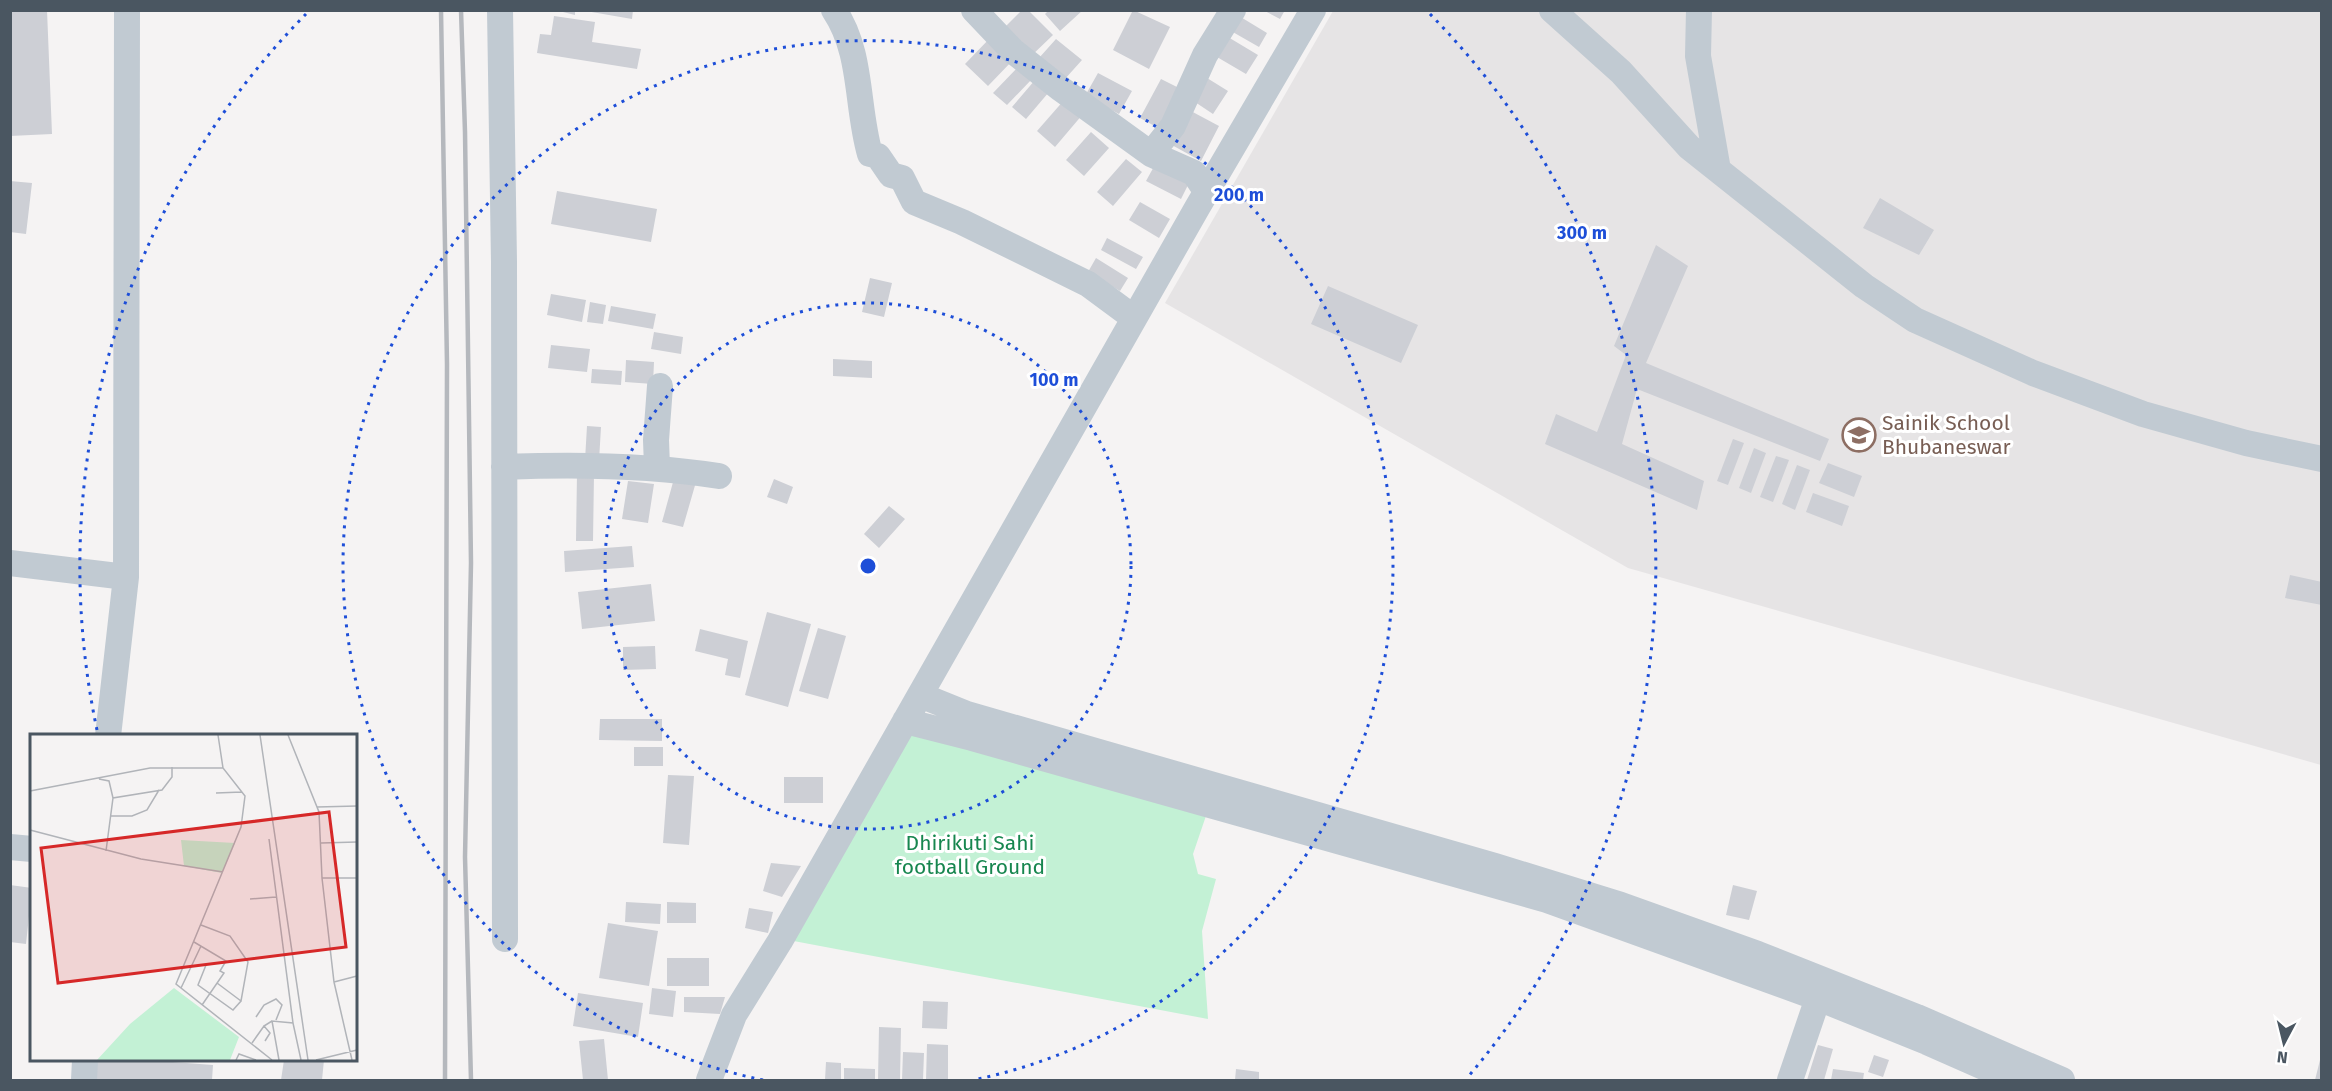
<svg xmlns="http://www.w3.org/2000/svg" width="2332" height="1091" viewBox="0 0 2332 1091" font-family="'Fira Sans',sans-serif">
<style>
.education{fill:#e6e4e5}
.green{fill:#c3f1d5}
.building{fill:#cdcfd5}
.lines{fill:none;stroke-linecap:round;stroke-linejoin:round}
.minor{stroke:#c1cad2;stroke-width:26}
.rail{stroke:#b5b8bd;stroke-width:4.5}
.ring{fill:none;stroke:#1d4ed8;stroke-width:3;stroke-dasharray:3 6}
.labels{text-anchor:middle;stroke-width:6;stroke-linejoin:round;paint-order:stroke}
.education-label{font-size:21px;fill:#785e54;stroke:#fff;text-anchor:start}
.park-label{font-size:21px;fill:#17864f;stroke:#fff}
.inset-road{fill:none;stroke:#b1b4b9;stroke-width:1.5}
.view{fill:#d62828;fill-opacity:0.15;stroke:#d62828;stroke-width:3}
.inset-edge{fill:none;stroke:#4a5661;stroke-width:3}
.centre{fill:#1d4ed8;stroke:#fff;stroke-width:3}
.ring-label{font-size:18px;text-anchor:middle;font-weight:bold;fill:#1d4ed8;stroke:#fff;stroke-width:6;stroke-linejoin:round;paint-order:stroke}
</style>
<rect width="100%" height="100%" fill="#f5f3f3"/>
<!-- education -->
<path class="education" d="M1333,11h988v754l-693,-197 -463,-265z"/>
<!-- green -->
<path class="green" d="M916,716l293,91 -16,47 5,20 18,5 -14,52 6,88 -425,-80z"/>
<!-- building -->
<path class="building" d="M10,10h37l5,124 -42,2z
M555,10h20v5z
M580,10h53l-1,9z
M1022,10h6l25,25 -25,24 -28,-27z
M1049,10h34l-23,21 -15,-17z
M1133,10l37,17 -21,42 -36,-19z
M1263,10h22l-5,9z
M554,16l41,6 -3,20 49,7 -4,20 -100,-16 3,-19 11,1z
M1239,16l28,17 -8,14 -28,-16z
M991,37l23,22 -26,27 -23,-22z
M1228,37l30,18 -12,19 -29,-17z
M1056,39l26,21 -18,20 -25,-22z
M1018,67l14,12 -25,26 -14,-12z
M1098,73l34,18 -13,23 -34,-18z
M1207,78l21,13 -15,23 -21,-14z
M1161,79l22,11 -21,40 -22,-12z
M1035,80l14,12 -23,27 -14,-12z
M1065,99l18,15 -28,33 -18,-16z
M1189,110l30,16 -18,35 -31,-17z
M1091,132l18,16 -25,28 -18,-16z
M1126,159l16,13 -29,34 -16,-14z
M1157,161l34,18 -10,20 -35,-18z
M10,181l22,2 -6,51 -16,-2z
M557,191l100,18 -6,33 -100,-18z
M1880,198l54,32 -15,25 -56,-27z
M1140,202l30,17 -11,19 -30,-18z
M1107,238l36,19 -7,12 -35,-19z
M1656,245l32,21 -42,97 183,76 -9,22 -183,-72 -15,55 82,37 -7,29 -152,-66 11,-30 41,18 29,-77 -12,-9z
M1096,258l32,20 -8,13 -32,-19z
M870,278l22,5 -8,34 -22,-5z
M1328,286l90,39 -17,38 -90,-39z
M551,294l35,6 -4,22 -35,-7z
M590,302l16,3 -3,19 -16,-2z
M611,306l45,8 -3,15 -45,-8z
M654,332l29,5 -2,17 -30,-5z
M551,345l39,4 -3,23 -39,-4z
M833,359l39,2v17l-39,-2z
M626,360l28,2 -1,22 -28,-2z
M592,369l30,2 -1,14 -30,-2z
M587,426l14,1 -2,34 -14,-1z
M1733,439l11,4 -16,42 -11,-4z
M1754,448l12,5 -15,40 -12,-5z
M1776,456l13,4 -16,42 -13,-5z
M1828,463l34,13 -8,21 -35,-14z
M1797,465l13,5 -15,40 -13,-6z
M577,473l17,1 -1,67h-17z
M675,475l21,7 -13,45 -21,-5z
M774,479l19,8 -6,17 -20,-7z
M628,481l26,3 -6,39 -26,-4z
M1813,493l36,13 -7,20 -36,-14z
M889,506l16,13 -26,29 -15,-14z
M632,546l2,21 -69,5 -1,-21z
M2290,575l32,7v23l-37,-7z
M651,584l4,37 -73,8 -4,-37z
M767,612l44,12 -23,83 -43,-12z
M818,628l28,8 -18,63 -29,-8z
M700,629l48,12 -8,37 -15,-3 3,-16 -33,-8z
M655,646l1,23 -33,1v-23z
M600,719h62v22l-63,-1z
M634,747h29v19h-29z
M668,775l26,1 -5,69 -26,-2z
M784,777h39v26h-39z
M771,863l30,3 -19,31 -19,-6z
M10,885l22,3 -6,56 -16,-2z
M1733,885l24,6 -8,29 -23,-5z
M626,902l35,2 -1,20 -35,-2z
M667,902l29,1v20h-29z
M749,908l24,4 -5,21 -23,-5z
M608,923l50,8 -9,55 -50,-8z
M667,958h42v28h-42z
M652,988l24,3 -3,26 -24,-3z
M578,993l65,10 -5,34 -65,-11z
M684,997h41l-5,17 -36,-2z
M923,1001l25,1 -1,27 -25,-1z
M879,1027l22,1 -1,52h-22z
M604,1039l4,41h-25l-4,-39z
M927,1044l21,1v35h-22z
M1818,1045l15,4 -9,31h-17z
M903,1052l21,1 -1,27h-21z
M1874,1055l15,5 -6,17 -15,-5z
M2321,1056l1,24h-7z
M92,1060h54l67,5 -1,15h-115z
M284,1060h40l-2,20h-41z
M826,1062l15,1v17h-16z
M844,1068l31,1v11h-31z
M1236,1069l23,3v8h-24z
M1833,1069l31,4 -1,7h-32z"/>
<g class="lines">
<!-- minor -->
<path class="minor" d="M500,10l4,252 1,677
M834,10c29,43 22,96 36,144l8,2 13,19 11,3 12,24 48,20 126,62 46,34
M974,10l39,41 48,38 90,65 43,19 12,18
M1552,10l69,62 68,75 175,139 51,34 118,53 110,41 103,29 76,16
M1699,10l-1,46 20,114
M1151,154l22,-28 32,-71 28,-45
M504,467c72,-3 144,-2 215,9
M657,467l-1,-27 4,-54
M10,563l116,14
M920,695l47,19 528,152 126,39 137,49 159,63 145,63
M905,721l67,17 575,162 271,98 109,44 86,38
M108,736l18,-159 1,-567
M10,847l22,2
M84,1080l1,-20
M709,1080l25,-65 46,-74 417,-733 116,-198
M1790,1080l28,-82"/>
<!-- rail -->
<path class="rail" d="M441,10l6,354 -2,716
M461,10l4,122 6,431 -6,294 6,223"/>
</g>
<!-- distance rings -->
<g class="ring">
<circle cx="868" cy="566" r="263"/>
<path d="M763 1080A525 525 0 1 1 973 1080"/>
<path d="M97 730A788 788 0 0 1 306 14M1430 14A788 788 0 0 1 1467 1078"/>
</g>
<!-- icons -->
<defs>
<symbol id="school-ring" viewBox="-11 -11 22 22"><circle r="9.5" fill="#fff" stroke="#8d6e63" stroke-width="1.5"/><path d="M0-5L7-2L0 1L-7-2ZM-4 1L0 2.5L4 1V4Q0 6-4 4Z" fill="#8d6e63"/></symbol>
</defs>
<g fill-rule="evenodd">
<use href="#school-ring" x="1840" y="416" width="38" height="38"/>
</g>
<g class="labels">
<!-- education labels -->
<g class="education-label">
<text x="1882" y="430">Sainik School<tspan x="1882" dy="24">Bhubaneswar</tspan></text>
</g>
<!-- park labels -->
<g class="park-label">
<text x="970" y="850">Dhirikuti Sahi<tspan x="970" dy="24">football Ground</tspan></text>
</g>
</g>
<!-- overview -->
<g transform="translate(30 734)">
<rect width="327" height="327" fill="#f5f3f3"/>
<path d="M151,106l54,3 -13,30 -38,-7zM144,254l65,49 -9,23h-133l33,-36z" fill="#c3f1d5"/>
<path class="inset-road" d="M188,1l5,33 22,28 -4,31 -65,157 96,76M230,1l48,325M258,1l31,77 3,66 12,104 18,78M69,45l10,2 4,17M0,57l120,-23h73M186,59l26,-1M287,73l40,-1M81,82h21l15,-6 12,-20M0,96l111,29 82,13M239,105l24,184M291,109l36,-1M76,117l7,-53 49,-8 10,-13v-10M292,144h35M220,165l26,-2M171,191l29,11 18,26 -7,39M164,208l32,19 -6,10 4,2 -22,32M176,231l-8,20 35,25 8,-9 -24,-18M304,248l23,-6M151,254l20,-42M226,283l8,-12 12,-6 6,6 -6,15M235,307l5,-8 -6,-7 8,-5M222,309l12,-17M206,326l3,-6 17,6M249,326l-7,-39 21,2 8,37M286,326l41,-10"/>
<path class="view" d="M299,78l17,135 -288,36 -17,-135z"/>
<rect width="327" height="327" class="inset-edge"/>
</g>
<circle cx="868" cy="566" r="9" class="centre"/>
<g class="ring-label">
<text x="1239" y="201">200 m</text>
<text x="1582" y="239">300 m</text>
<text x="1054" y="386">100 m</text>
</g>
<!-- border -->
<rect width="2332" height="1091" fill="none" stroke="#4a5661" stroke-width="24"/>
<!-- north arrow -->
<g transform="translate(2284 1043) rotate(187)" stroke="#ffffff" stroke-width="4.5" paint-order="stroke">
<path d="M0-4.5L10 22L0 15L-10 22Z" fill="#4a5661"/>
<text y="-9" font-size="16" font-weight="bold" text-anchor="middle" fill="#4a5661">N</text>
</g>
</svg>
